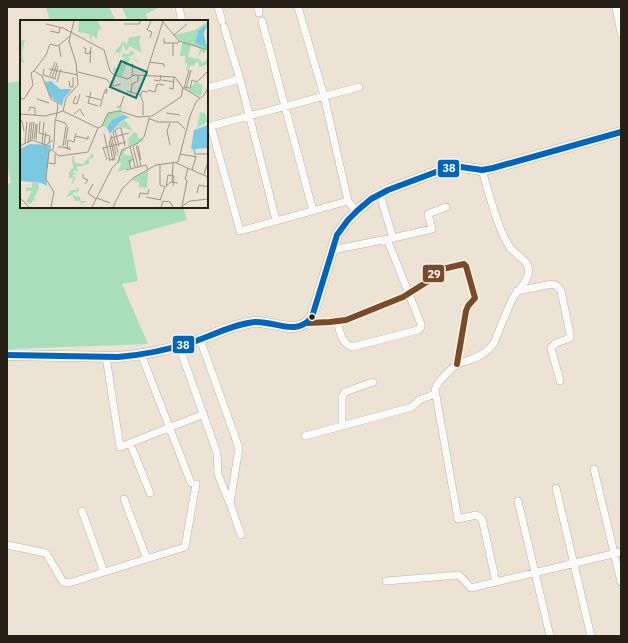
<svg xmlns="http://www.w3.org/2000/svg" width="628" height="643" viewBox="0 0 628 643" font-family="'IBM Plex Sans',sans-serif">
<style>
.green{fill:#a9debd}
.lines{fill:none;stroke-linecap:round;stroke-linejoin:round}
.street-casing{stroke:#bab3a7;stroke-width:8}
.secondary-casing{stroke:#bab3a7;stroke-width:11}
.street{stroke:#fcfbf9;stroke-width:7}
.secondary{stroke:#fcfbf9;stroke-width:10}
.bus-1-casing{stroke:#fef4e3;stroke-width:9}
.bus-2-casing{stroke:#fef4e3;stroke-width:9}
.bus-1{stroke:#7a4b2a;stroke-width:6}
.bus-2{stroke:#0065bd;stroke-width:6}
.bus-dot{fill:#252015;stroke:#fef4e3;stroke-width:1.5}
.inset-road{fill:none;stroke:#9c9588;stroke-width:1}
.view{fill:#0f766e;fill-opacity:0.15;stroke:#0f766e;stroke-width:2}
.inset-edge{fill:none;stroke:#252015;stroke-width:2}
.line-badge{stroke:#fef4e3;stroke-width:1.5}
.badge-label{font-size:11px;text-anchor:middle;font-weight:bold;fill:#fff}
</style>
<rect width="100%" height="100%" fill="#ece3d4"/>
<!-- green -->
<path class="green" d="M46,7h63l7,14h-66z
M122,7h38l-14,7 2,7h-20z
M21,81v126h162l4,13 -58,16 9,45 -16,3 26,60 -141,5v-165l4,-1 -4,-20v-80z"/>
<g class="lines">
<defs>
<path id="street" d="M179,7l3,14
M218,7l4,14
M258,7l1,6
M298,7l26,89 24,105 8,10
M616,7l5,26
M262,21l51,190
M224,27l16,52 36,141
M207,88l33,-9
M211,126l29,105 108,-30
M207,127l152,-40
M482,170c7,23 15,57 27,76 6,10 23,14 19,29 -2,9 -10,15 -15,23 -7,14 -13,30 -19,45 -8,11 -16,14 -28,18 -3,1 -7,2 -9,4 -7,4 -21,18 -22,25l23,129 18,-4 6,4 14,63
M380,195l13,43
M332,250l61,-12 39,-9 -4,-15 18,-7
M517,291l35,-7 5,2 4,5 9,43v4l-14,5 -5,5 9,33
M337,321c3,10 4,22 15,26l66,-17 3,-3v-3l-34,-85
M308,323l22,-1 16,-2 57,-23 27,-17 3,-2 1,-7 30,-7 2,2 9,32 -7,8 -2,5 -9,53
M200,339l39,109 -9,55 11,32
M179,346l38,107 1,21 11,28
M141,354l50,129
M106,357l14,90 84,-33
M342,426v-29l3,-5 28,-10
M305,436l107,-29 7,-7 16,-6
M130,443l20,50
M594,469l27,113
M556,488l35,148
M124,499l23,60
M518,501l32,135
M82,511l22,61
M7,545l39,8 17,29 6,1 116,-36 11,-63
M386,581l73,-6 12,13 150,-36"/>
<path id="secondary" d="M7,355l111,2c26,-2 53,-8 78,-16 19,-7 39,-17 59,-19 21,-1 41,15 57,-5l25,-82 11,-15 10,-10 13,-11 17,-9 56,-21 17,-2 21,3 11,-2 128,-36"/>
</defs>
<!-- street casing -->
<use href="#street" class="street-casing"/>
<!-- secondary casing -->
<use href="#secondary" class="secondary-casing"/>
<!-- street -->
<use href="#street" class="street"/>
<!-- secondary -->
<use href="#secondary" class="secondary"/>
<defs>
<path id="bus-1" d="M308,323l22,-1 16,-2 57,-23 27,-17 3,-2 1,-7 30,-7 2,2 9,32 -7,8 -2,5 -9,53"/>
<path id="bus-2" d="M7,355l111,2c26,-2 53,-8 78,-16 19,-7 39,-17 59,-19 21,-1 41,15 57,-5l25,-82 11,-15 10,-10 13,-11 17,-9 56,-21 17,-2 21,3 11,-2 128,-36"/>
</defs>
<!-- bus-1 casing -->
<use href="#bus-1" class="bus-1-casing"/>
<!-- bus-2 casing -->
<use href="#bus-2" class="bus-2-casing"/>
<!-- bus-1 -->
<use href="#bus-1" class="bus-1"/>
<!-- bus-2 -->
<use href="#bus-2" class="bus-2"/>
</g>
<!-- markers -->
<circle class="bus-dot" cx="312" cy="317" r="3.5"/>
<!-- overview -->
<g transform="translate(20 20)">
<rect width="188" height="188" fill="#ece3d4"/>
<path d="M59,1h19l3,8 -3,1 -1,9 -5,-4 -1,7 -2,-8 -11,-2zM188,1l-4,13 4,17 -3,-1v3l-4,-1 -3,5 2,-8 -9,-5 -3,13 12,2 2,4 6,-4v5l-9,3v-4l-4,-1v4l-5,-1 -2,6 -2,-1 2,-6 -3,-1v-7h-5l2,-14 -7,-7 20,-5zM121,15l-2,7 3,11 -12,-7 -4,5 -3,-7 -3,9 -5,-1 8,-11 4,3 2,-6zM0,20h5l-3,13 2,10 -4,-1zM110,31l4,1v2l-7,4 10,2 1,-2v3l-2,2 1,-2 -7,-2 -9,18 -7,-2 -1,-7h5l1,-4 4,1v-6l4,-1 -5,-1 1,-3h6zM176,62l7,3 -1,9 -3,2 -12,-6zM101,87h2l-3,5 11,6 -10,-2 -8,3 -6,9 -5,-2 5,-12 11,-3zM180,92l5,1 3,8 -11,7zM105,100l8,11 -15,-5 -7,9 7,-10zM114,112l4,2v4h5v3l-15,5 1,-5 -2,-1zM107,127l-4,7 9,2 -2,12 -13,4 5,-9h-4l1,-6 -4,-2 4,-1v3l3,1 -2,-6zM73,133v5l-4,1v5l-12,3 1,5 -3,-2 -3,2 5,2 -5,1 4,3 -5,8 2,-8h-4v-6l4,-4 -1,-11 2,-1 1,7 8,1zM128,150l-1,18 -8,-1v-5l-8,-2zM12,163h6l1,5 -5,10 3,3 -4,-1 -2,4 -5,-2 6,-11h-6v-4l6,1zM58,167l1,4 -3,1 4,2 -7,-2v3l7,2v4h7l-5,3 -3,-3h-4l-3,-6 -6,2 5,-7h5z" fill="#a9debd"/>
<path d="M188,4l-5,10 5,15 -13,-7 4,-12zM31,61l9,8h12l-8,9 -2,8 -12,-10 -5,-14zM102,95l7,2 -9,5 -10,12 -3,-6 5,-8zM188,105v23l-13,1 1,5 -2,-1 -1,-4h-2l3,-19zM10,124l21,1 -5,29 1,12 -5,-3 -22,-2v-32z" fill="#7bc8e3"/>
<path class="inset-road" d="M142,1l17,20 29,9M26,4l17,4 41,22 6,21 4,4 14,4 6,-4 41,2 8,11 17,10M104,4h15l1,-3M30,11l9,2 1,-5M154,15l13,-11M130,18l2,-6 -5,-2 4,-9M144,18v5h14l1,-2M39,25l2,12M63,27l3,2 -1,4 4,1 1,-3M153,36v-13M129,42l15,2v3M70,43l1,-16M108,45l5,-1 -1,12M24,49l-1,6 13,4M29,49l29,6M58,52l28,7 8,7 7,-2M30,56l5,-14M125,57l18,-56M32,58l5,-15M35,58l3,-12M134,60l6,1 1,-6M142,60l12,2M49,61l1,6h3v-10M37,62l4,-13M164,67l6,1 2,-8 5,2 11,-11M149,68l4,1 1,-12M164,68l5,-18M166,69l5,-19M128,70l7,2 2,-8 7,1M107,71l14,4 1,-4 6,1M71,72l-3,11 10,3M111,73l1,-9 6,-3v-5M120,75l3,7v13M56,76l-3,7 4,1 3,-10M66,76l15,4M0,78l4,1 9,-14 -2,-12 3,-2M17,79l12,4M80,87l5,-17 2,-1 -1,5M97,87h3l4,-11M9,91l1,-4 5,1v7M43,91l35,17M146,93l14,2M0,94l25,2 12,-3 1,-10 -7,-4 -9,-23 -8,-5 12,-16 4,-11 8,2 12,-10M54,94l6,-5 4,7M128,98l10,4h20l7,7M36,100l9,3 2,3M0,101h2l2,10M95,110l4,16M19,113l11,3 -1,7M19,113l1,-12M84,114l6,27M91,115l5,20M55,116l13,3v-3M12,119l2,-17M14,119l2,-15M16,120l1,-16M89,121l4,20M10,122l2,-20M8,123l2,-21M5,124l2,-22M22,124l2,-22M24,125l2,-13M45,125l3,-18M116,125l5,21M150,125l-3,-14 3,-8M0,126l12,-6 14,5 7,-5M43,126l3,-20M110,126l5,21M113,126l5,21M118,126l3,14M38,127h2l10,1v2l-6,-3M83,127l4,13M47,128l1,-8 6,2 2,-9M83,128l23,-6M32,130l7,6 29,-4 10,-24 4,-2 6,-13 11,-2 19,6 14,-1 29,-19 2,-9M98,133l-5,-21 5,-4h3l4,18M160,134l17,3M174,134h14M89,140l6,-1 -5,-21 19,-5M28,143l7,1v-10M156,143l32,14M140,145v20l5,2 -5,13M111,149l-2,-8 5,-2M106,150l20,-5 2,5M172,150l4,-13M63,154v4l5,2 -3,4M184,154l4,-12M152,162l1,-19M73,164l-5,9 8,6M146,166l5,-4 7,1M146,167l2,-12 6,1 -1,10M177,173l2,-8 9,2M126,177l15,3M0,178l9,9M77,178l13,5M119,178l1,-5 8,1 1,-5M162,186l5,-25 -2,-2 3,-11M31,187l3,-15 -8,-13 3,-28 4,-2 1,-6 1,-21 2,-9 6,-2 3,-13 12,-13 -2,-22 -7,-22 5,-20M72,187l20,-39 6,-6 4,-12 16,-7 6,-6 5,-18M93,187l9,-18 11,-11 23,-13 22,-3 12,-46 6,-14 9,-8 3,-7M141,187l2,-6 7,1 3,5M161,187l9,-6 18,-2"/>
<path class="view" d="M101,41l26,11 -11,26 -26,-11z"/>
<rect width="188" height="188" class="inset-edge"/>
</g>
<g class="line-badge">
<rect x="437" y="159" width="23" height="19" rx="4" fill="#0065bd"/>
<rect x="422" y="264" width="23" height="19" rx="4" fill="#7a4b2a"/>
<rect x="172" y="335" width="23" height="19" rx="4" fill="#0065bd"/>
</g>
<g class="badge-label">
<text x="449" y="172">38</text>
<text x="434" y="278">29</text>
<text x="183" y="349">38</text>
</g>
<!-- border -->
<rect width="628" height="643" fill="none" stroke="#252015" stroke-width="16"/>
</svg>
